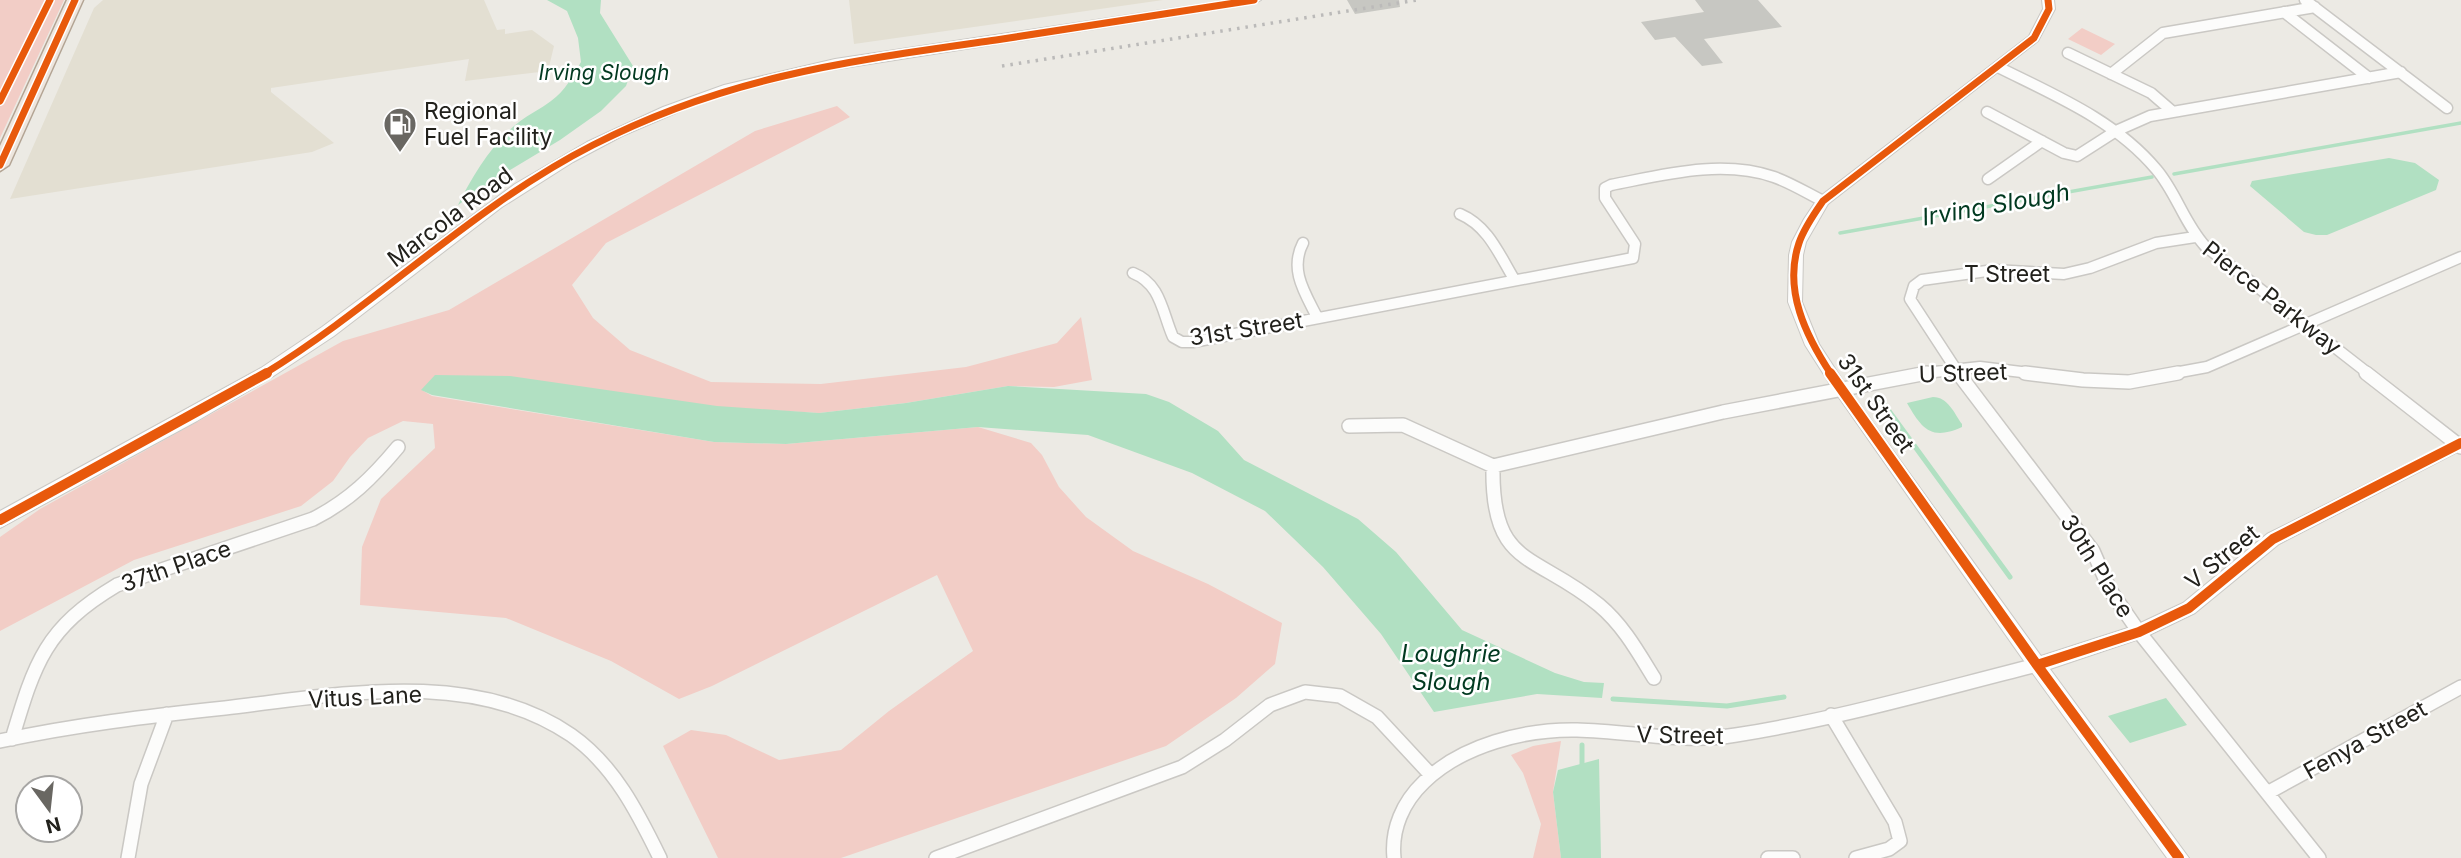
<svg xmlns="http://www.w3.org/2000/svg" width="2461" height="858" viewBox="0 0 2461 858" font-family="Inter,sans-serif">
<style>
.built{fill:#e3dfd2}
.green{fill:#f2cdc6}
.water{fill:#b1e0c2}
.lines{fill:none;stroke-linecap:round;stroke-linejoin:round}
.stream-far1{stroke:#b1e0c2;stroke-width:3.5}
.stream{stroke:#b1e0c2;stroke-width:5}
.building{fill:#c7c7c2}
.minor-far1-casing{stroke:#cac8c4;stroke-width:13}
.minor-casing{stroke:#cac8c4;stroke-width:16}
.tertiary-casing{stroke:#cac8c4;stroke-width:2}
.secondary-casing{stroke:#cac8c4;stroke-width:2}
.primary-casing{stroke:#b3a494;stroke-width:3}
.minor-far1{stroke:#fcfcfb;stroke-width:10}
.minor{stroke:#fcfcfb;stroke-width:13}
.tertiary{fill:#fcfcfb;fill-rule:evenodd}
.secondary{fill:#fcfcfb;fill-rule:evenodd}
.primary{fill:#eee6de;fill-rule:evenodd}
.rail{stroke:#bbbab9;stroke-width:3.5;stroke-dasharray:2.5 6;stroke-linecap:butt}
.cycleway-far1-casing{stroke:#fff;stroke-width:10}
.cycleway-casing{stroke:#fff;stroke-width:14}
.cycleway-far1{stroke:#e8590c;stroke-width:7}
.cycleway{stroke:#e8590c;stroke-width:10}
.labels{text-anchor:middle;stroke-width:5;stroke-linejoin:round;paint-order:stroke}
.far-water-label{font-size:21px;font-style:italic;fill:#013920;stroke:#fff}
.poi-label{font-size:23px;fill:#22211c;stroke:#fff;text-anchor:start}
.street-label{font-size:23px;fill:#22211c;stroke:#fff}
.water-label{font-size:24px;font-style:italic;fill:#013920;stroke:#fff}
</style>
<rect width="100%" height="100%" fill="#eceae4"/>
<!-- built -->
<path class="built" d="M103,0h381l13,30 8,-1v5l27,-4 22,16 -6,25 -83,10 4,-22 -198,29v4l63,51 -22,9 -302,47 84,-191z
M849,0h314l-309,44z"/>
<!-- green -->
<path class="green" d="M0,0h64l-64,138z
M2082,28l33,16 -14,11 -33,-16z
M837,106l13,11 -244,126 -34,42 21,33 37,32 81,32 110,2 145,-17 91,-24 24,-26 11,63 -38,7 -46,-1 -102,17 -87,10 -397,-23 10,6 282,46 72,2 192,-17 53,16 11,12 17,32 27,30 47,34 75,33 74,39 -7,41 -39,34 -70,48 -325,112h-123l-55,-112 28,-16 35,5 53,25 62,-10 48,-39 84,-60 -36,-76 -225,111 -33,13 -68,-38 -105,-43 -146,-13 2,-58 19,-48 54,-51 -2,-24 -30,-3 -35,17 -18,19 -17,24 -32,25 -167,54 -134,71v-94l40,-28 303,-168 106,-31 306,-179z
M1561,741l-8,51 8,66h-28l8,-34 -18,-51 -12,-18 22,-9z"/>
<!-- water -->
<path class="water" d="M547,0h54l-1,13 33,53 -7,20 -25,25 -41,29 -63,38 -39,27c14,-29 35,-63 61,-83 10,-8 22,-13 32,-21 14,-10 22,-25 30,-39l-3,-24 -11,-27z
M2389,158l26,5 24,17 -3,10 -109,45h-11l-12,-3 -54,-46 2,-5z
M435,375l75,1 207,30 102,7 87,-10 102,-17 138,8 23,8 49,29 26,29 114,59 38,33 66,78 93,43 29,9 20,1 -2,15 -65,-4 -103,18 -53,-78 -58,-67 -58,-56 -73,-38 -104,-38 -110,-8 -192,17 -72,-2 -282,-47 -11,-5z
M1933,397c15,0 21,16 29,27v3c-31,14 -40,2 -55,-24z
M2166,698l21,27 -57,18 -22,-27z
M1599,759l2,99h-40l-8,-66 5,-22z"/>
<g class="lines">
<!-- stream-far1 -->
<path class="stream-far1" d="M2174,174l287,-51
M1840,233l312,-56"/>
<!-- stream -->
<path class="stream" d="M1881,400l129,177
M1613,699l114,7 57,-9
M1582,745v22"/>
</g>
<!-- building -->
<path class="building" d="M1347,0h52l1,7 -45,7z
M1695,0h63l24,27 -78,12 19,24 -21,3 -27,-29 -20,3 -14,-18 63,-10z"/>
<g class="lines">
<defs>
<path id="minor-far1" d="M2305,0l142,108
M2284,12l85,66
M2068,53l83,40 22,19
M1998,67c56,28 117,53 158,102 20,23 28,54 49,77l164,128
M2111,74l52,-41 152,-26
M1987,112l77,41 13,3 39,-25 34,-15 251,-44
M1988,179l54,-38
M1460,214c28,12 39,40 54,65
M1303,243c-14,27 2,50 14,74
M1133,273c28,11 29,39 40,64l9,5h11l440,-84 2,-14 -30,-46v-10l6,-3c52,-10 110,-26 163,-8 17,6 33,16 49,24
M1916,374l64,-7 58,7
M1959,374l-49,-75 4,-13 8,-6 72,-10 70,4 26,-6 66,-25 39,-6
M2169,374l38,-7 254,-110"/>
<path id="minor" d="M1958,373l135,178 17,39 29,42 180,226
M2025,373l58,7 46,2 49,-9
M2366,373l95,74
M1349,426l54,-1 90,41
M1493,466l230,-54 204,-39
M1493,466c-2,102 41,86 106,139 24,20 39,47 55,73
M1831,715l64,107 5,19 -11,8 -33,9
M12,739c23,-77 33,-111 105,-154l196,-66c36,-18 60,-42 85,-72
M0,741c74,-16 150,-25 225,-33 111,-13 247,-41 346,27 43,30 67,78 89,123
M2269,792l192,-105
M128,858l13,-74 26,-70
M936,858l246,-91 43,-27 45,-35 35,-13 35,4 37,21 53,57
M1394,858c-3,-29 9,-56 30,-76 38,-37 101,-53 153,-52 53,1 106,14 159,5 102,-16 201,-45 301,-70
M1768,858h25"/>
<path id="tertiary" d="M2042,0h12l1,9 -17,32 -210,163 -22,38 -3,13 -1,47 17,42 26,40 196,272 93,-30 49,-23 84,-69 194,-97v13l-182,94 -84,69 -50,24 -95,32 139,189h-22l-136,-187 -196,-279 -30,-47 -17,-43 1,-47 3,-13 12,-23 14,-21 211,-162 14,-27z"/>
<path id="secondary" d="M1229,0h32l-7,4 -455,71 -100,28 -77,33 -49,26 -71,45 -168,129 -62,41 -75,44 -197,107v-17l261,-143 61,-41 193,-143 72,-42 76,-35 61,-22 111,-26z"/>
<path id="primary" d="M67,0h16l-74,165 -9,6v-25z"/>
</defs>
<!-- minor-far1 casing -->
<use href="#minor-far1" class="minor-far1-casing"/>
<!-- minor casing -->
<use href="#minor" class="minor-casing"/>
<!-- tertiary casing -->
<use href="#tertiary" class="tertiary-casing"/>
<!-- secondary casing -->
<use href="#secondary" class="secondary-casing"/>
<!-- primary casing -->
<use href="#primary" class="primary-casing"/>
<!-- minor-far1 -->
<use href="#minor-far1" class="minor-far1"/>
<!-- minor -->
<use href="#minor" class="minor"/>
<!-- tertiary -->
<use href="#tertiary" class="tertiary"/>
<!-- secondary -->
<use href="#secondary" class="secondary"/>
<!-- primary -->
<use href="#primary" class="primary"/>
<!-- rail -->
<path class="rail" d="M1002,66l415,-66"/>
<defs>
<path id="cycleway-far1" d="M0,101l50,-101
M0,165l75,-165
M264,374c114,-70 209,-168 329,-229 134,-69 257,-84 403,-105 86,-13 172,-27 258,-40
M1831,374c-25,-38 -48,-84 -32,-131 5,-15 15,-29 24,-42l211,-163 15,-29 -1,-9"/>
<path id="cycleway" d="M1830,373l207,292 142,193
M0,520l267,-147
M2037,665l102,-33 50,-24 84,-69 188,-96"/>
</defs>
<!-- cycleway-far1 casing -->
<use href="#cycleway-far1" class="cycleway-far1-casing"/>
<!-- cycleway casing -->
<use href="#cycleway" class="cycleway-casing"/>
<!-- cycleway-far1 -->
<use href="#cycleway-far1" class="cycleway-far1"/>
<!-- cycleway -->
<use href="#cycleway" class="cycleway"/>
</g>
<!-- icons -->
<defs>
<symbol id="fuel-pin" viewBox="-11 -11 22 30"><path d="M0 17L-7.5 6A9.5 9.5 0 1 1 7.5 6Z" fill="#696762" stroke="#fff"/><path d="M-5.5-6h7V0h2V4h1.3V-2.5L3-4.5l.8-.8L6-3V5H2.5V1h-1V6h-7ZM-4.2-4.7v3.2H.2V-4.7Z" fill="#fff"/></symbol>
</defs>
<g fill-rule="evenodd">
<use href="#fuel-pin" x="381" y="105" width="38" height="52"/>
</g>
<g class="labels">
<!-- far-water labels -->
<g class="far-water-label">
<text x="604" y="80">Irving Slough</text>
</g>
<!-- poi labels -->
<g class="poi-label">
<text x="424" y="119">Regional<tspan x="424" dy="26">Fuel Facility</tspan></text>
</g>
<!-- street labels -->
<g class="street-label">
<text transform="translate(450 217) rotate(-37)" y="8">Marcola Road</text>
<text x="2007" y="282">T Street</text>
<text transform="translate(2272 298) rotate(38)" y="8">Pierce Parkway</text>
<text transform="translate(1246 329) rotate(-9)" y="8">31st Street</text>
<text transform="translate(1963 373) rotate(-2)" y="8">U Street</text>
<text transform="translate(1876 403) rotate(55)" y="8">31st Street</text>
<text transform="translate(2222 557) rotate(-39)" y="8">V Street</text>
<text transform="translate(176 566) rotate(-19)" y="8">37th Place</text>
<text transform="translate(2097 566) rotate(58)" y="8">30th Place</text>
<text transform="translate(365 697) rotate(-3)" y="8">Vitus Lane</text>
<text transform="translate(1680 735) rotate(1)" y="8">V Street</text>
<text transform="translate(2365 740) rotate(-29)" y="8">Fenya Street</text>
</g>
<!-- water labels -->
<g class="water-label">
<text transform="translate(1996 205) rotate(-10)" y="8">Irving Slough</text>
<text x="1451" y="662">Loughrie<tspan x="1451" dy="28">Slough</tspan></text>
</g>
</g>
<!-- north arrow -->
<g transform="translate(49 809) rotate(165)"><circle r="33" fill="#ffffff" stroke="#a7a6a4" stroke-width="2"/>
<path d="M0-5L12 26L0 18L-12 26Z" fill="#696762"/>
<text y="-10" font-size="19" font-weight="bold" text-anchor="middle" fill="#22211c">N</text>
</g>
</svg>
